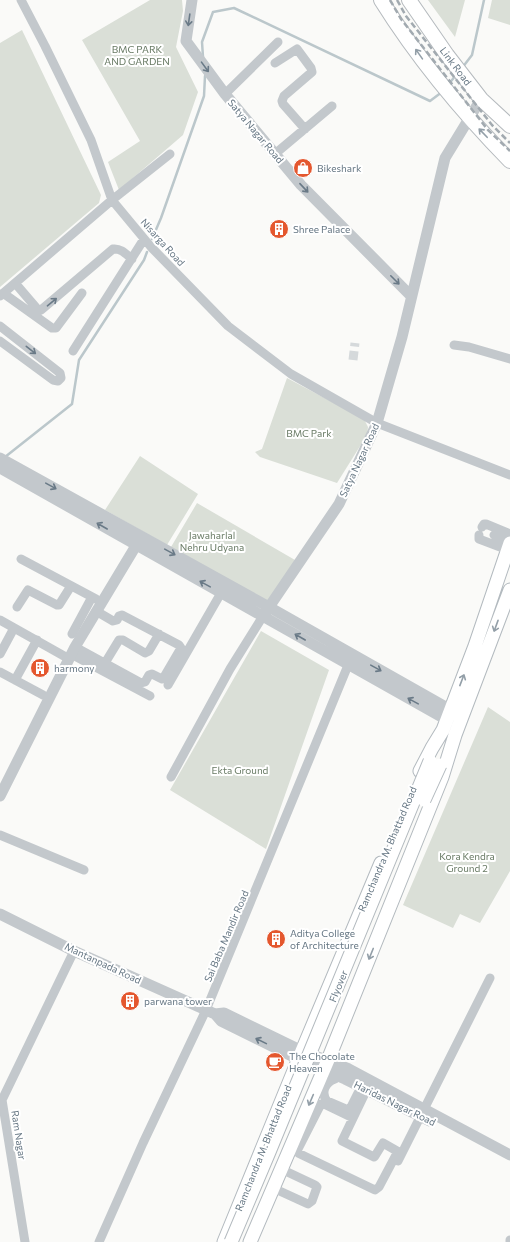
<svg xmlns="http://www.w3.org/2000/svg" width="510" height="1242" viewBox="0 0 510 1242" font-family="Commissioner,sans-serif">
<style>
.green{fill:#dadfd7}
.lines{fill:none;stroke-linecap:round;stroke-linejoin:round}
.stream{stroke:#bbc7cb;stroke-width:2.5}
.minor-tunnel{stroke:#d5d9db;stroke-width:9;stroke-dasharray:9 4.5;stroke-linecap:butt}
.secondary-casing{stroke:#b3babf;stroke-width:15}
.primary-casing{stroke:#b5babe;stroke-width:16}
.minor{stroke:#c3c8cc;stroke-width:9}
.tertiary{stroke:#c3c8cc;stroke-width:11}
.secondary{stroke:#fff;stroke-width:13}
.primary{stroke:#fff;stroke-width:14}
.rail{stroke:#a2aab0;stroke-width:2.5;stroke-dasharray:6 3;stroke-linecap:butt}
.secondary-bridge-casing{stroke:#b3babf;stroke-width:15;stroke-linecap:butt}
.secondary-bridge{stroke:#fff;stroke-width:13}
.oneway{stroke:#6a7a87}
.oneway2{stroke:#939fa8}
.labels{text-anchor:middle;stroke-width:4;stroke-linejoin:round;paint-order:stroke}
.park-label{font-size:10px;fill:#687a64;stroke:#fff}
.street-label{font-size:10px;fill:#657683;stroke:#fff}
.poi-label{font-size:10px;fill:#657683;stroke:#fff;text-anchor:start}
</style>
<rect width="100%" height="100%" fill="#fafaf8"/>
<!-- green -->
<path class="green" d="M150,0h32l1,11 -7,36 22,45 -15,43 -64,55 -11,-28 32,-21 -58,-101z
M428,0h37l-10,37z
M492,0h18v25l-22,-7z
M22,30l79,165 -2,8 -99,84v-244z
M287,378l77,41 4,8 -1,8 -30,48 -77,-26 -5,-5 7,-3z
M140,456l58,38 -31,51 -62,-35z
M197,503l98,57 -27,42 -97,-55z
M261,631l68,39 -63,179 -96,-59z
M488,707l22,15v149l-30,52 -20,-9 -7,14 -50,-23z"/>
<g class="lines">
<!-- stream -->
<path class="stream" d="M203,57l-1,-15 11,-30 21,-4 196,93 12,-9
M462,68l10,-13 12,-55
M448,85l8,-10
M152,239l9,-21 43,-122 1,-20
M5,457l67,-53 7,-44 65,-100 3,-8"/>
<!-- minor-tunnel -->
<path class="minor-tunnel" d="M353,360l2,-17"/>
<defs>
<path id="secondary" d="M420,771l12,-23 11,-18 32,-84 35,-103
M224,1242l78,-191 79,-188
M250,1242l78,-182 114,-283 13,-42 55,-145"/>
<path id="primary" d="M381,0c37,59 81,112 129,161
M409,0l38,55 34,44 29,27"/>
</defs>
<!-- secondary casing -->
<use href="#secondary" class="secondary-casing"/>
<!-- primary casing -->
<use href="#primary" class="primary-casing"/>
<!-- minor -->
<path class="minor" d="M21,0l24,46 46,94 21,60 39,47 77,79 63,48 86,49 133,52
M275,63l22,-14 14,19 1,4 -28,24 -2,5 1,3 22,25
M225,94l53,-52
M276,153l56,-47
M15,283l24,28 2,-1 72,-61c8,-1 13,5 19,10
M3,293l49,35h4l26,-35
M0,296l112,-96 58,-46
M0,326l60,47 1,5 -3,3 -5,-1 -53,-39
M454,345l15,2 41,12
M73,351l71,-112
M482,527l2,-3h2l24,10
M479,535v4l29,11
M494,535l16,6
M21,559l75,40
M17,607l11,-17 29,15h2l12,-19
M0,620l64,36
M72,634l20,-37
M75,647l66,36 4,-1 4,-7 3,-1 10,5 2,-2 17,-29 -2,-3 -57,-30 -3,1 -2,4 -4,1 -17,-10
M0,654l14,-26
M71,654l79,42
M105,663l14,-23h4l22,13 4,-2 10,-17
M0,672l43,23
M15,680l22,-40
M168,685l53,-92
M171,777l59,-108 33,-53
M0,835l84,35
M335,1079c-9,3 -15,13 -8,22l21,9 2,-1 8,-16
M353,1118l-29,-14h-3l-23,45v4l77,37 4,-3 18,-34v-2l-14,-8 -8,13 -1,1 -32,-16 25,-52
M398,1161l92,-183
M273,1188l35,16 4,-3 5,-14 -2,-2 -34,-16
M25,1242l-23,-142 72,-149
M99,1242l44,-99 63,-133 145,-352
M510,1242v-2"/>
<!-- tertiary -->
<path class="tertiary" d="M192,0l-6,41 39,53 76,91 110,111
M0,458l269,149 182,103
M0,468l447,252
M263,616l76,-112 38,-81 25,-86 43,-179 36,-59
M0,796l75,-149 65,-108
M0,914l74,37 132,59 9,4 9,-1 78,38 47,18 161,86
M215,1014l6,7 77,38 47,20 85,42"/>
<!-- secondary -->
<use href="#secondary" class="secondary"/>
<!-- primary -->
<use href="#primary" class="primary"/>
<!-- rail -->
<path class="rail" d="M390,0l11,19 87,111 22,21
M397,0l9,16 86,109 18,18"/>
<defs>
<path id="secondary-bridge" d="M424,800l16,-35
M231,1242l38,-90 161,-391"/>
</defs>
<!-- secondary-bridge casing -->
<use href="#secondary-bridge" class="secondary-bridge-casing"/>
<!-- secondary-bridge -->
<use href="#secondary-bridge" class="secondary-bridge"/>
</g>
<!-- one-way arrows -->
<defs><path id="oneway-shaft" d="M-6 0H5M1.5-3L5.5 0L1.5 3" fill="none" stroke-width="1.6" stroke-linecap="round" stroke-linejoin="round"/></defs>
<g class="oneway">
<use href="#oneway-shaft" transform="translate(189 20) rotate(98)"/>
<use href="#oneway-shaft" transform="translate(205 67) rotate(54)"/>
<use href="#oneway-shaft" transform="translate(304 188) rotate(47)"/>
<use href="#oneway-shaft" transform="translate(395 280) rotate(45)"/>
<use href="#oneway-shaft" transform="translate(52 302) rotate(-40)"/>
<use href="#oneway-shaft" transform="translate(31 350) rotate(38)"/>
<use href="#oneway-shaft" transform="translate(51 486) rotate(29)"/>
<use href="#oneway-shaft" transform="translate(102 526) rotate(-150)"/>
<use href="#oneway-shaft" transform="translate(170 552) rotate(29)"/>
<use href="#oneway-shaft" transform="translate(205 584) rotate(-151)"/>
<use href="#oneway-shaft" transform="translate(300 637) rotate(-150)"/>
<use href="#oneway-shaft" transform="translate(376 668) rotate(29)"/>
<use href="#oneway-shaft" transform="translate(413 701) rotate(-151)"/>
<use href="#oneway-shaft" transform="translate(261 1041) rotate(-154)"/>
</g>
<g class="oneway2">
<use href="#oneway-shaft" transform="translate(419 54) rotate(-125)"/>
<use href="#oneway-shaft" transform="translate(483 133) rotate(-134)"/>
<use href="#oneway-shaft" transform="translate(496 626) rotate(110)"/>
<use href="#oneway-shaft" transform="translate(462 680) rotate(-69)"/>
<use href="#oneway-shaft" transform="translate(371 954) rotate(112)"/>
<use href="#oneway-shaft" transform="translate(311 1100) rotate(113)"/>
</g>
<!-- icons -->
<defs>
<symbol id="shop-disc" viewBox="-11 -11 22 22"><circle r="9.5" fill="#e4572e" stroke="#fff"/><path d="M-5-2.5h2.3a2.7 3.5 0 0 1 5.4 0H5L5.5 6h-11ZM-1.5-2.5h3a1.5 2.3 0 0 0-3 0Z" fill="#fff"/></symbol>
<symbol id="building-disc" viewBox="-11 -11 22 22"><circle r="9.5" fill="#e4572e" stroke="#fff"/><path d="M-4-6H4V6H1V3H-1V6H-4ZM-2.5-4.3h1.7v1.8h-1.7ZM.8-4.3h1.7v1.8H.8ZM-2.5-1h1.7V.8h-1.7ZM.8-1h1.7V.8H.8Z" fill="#fff"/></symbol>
<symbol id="cafe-disc" viewBox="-11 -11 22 22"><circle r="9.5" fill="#e4572e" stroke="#fff"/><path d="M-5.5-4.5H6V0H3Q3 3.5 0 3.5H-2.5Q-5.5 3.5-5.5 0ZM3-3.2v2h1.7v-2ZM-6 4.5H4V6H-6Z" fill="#fff"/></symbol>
</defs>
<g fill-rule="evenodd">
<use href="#shop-disc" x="292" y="157" width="22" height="22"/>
<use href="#building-disc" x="268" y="218" width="22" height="22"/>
<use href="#building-disc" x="29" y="657" width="22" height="22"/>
<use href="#building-disc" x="265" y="928" width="22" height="22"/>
<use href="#building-disc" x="119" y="990" width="22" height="22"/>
<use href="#cafe-disc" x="264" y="1051" width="22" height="22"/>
</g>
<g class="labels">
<!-- park labels -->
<g class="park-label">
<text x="137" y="53">BMC PARK<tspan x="137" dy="12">AND GARDEN</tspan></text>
<text x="309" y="437">BMC Park</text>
<text x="212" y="539">Jawaharlal<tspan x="212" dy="12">Nehru Udyana</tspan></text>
<text x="240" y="774">Ekta Ground</text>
<text x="467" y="860">Kora Kendra<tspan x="467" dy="12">Ground 2</tspan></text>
</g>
<!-- street labels -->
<g class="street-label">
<text transform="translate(456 66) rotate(53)" y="4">Link Road</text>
<text transform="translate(256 131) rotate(50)" y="4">Satya Nagar Road</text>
<text transform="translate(163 242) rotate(48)" y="4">Nisarga Road</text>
<text transform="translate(359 460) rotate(-65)" y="4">Satya Nagar Road</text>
<text transform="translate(387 849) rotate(-67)" y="4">Ramchandra M. Bhattad Road</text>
<text transform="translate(226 936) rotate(-67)" y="4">Sai Baba Mandir Road</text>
<text transform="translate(103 963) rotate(25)" y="4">Mantanpada Road</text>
<text transform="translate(338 986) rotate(-68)" y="4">Flyover</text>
<text transform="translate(395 1103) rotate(26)" y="4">Haridas Nagar Road</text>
<text transform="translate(19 1135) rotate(81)" y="4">Ram Nagar</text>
<text transform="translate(263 1148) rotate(-68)" y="4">Ramchandra M. Bhattad Road</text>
</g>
<!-- poi labels -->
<g class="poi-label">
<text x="317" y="172">Bikeshark</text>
<text x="293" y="233">Shree Palace</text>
<text x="54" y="672">harmony</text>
<text x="290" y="937">Aditya College<tspan x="290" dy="12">of Architecture</tspan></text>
<text x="144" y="1005">parwana tower</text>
<text x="289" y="1060">The Chocolate<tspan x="289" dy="12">Heaven</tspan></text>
</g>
</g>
</svg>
